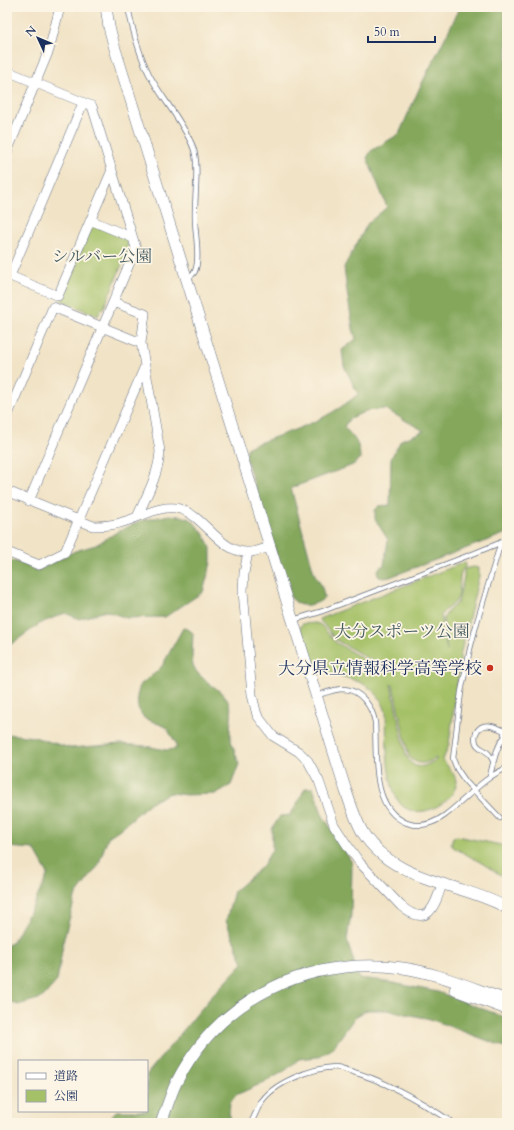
<svg xmlns="http://www.w3.org/2000/svg" width="514" height="1130" viewBox="0 0 514 1130" font-family="Cardo,'Noto Serif JP',serif">
<style>
.green{fill:#a5c168;stroke:#607863;fill-rule:evenodd}
.forest{fill:#84a75c;stroke:#506b5d}
.lines{fill:none;stroke-linecap:round;stroke-linejoin:round}
.service-casing{stroke:#666e82;stroke-width:6}
.minor-casing{stroke:#666e82;stroke-width:10}
.tertiary-casing{stroke:#666e82;stroke-width:12}
.service{stroke:#fff;stroke-width:4.5}
.minor{stroke:#fff;stroke-width:9}
.tertiary{stroke:#fff;stroke-width:11}
.poi-dot{fill:#c8321e;stroke:#fcf5e5;stroke-width:1.5}
.labels{text-anchor:middle;stroke-width:3.5;stroke-linejoin:round;paint-order:stroke}
.park-label{font-size:17px;fill:#445b61;stroke:#fcf5e5}
.poi-label{font-size:17px;fill:#1b2f5e;stroke:#fcf5e5;text-anchor:end}
</style>
<rect width="100%" height="100%" fill="#fcf5e5"/>
<filter id="ink" filterUnits="userSpaceOnUse"><feTurbulence type="fractalNoise" baseFrequency=".025" numOctaves="2"/><feDisplacementMap in="SourceGraphic" scale="8" xChannelSelector="R" yChannelSelector="G"/><feConvolveMatrix kernelMatrix="1 2 1 2 8 2 1 2 1" color-interpolation-filters="sRGB"/></filter>
<filter id="wash" filterUnits="userSpaceOnUse"><feTurbulence type="fractalNoise" baseFrequency=".012" numOctaves="4" result="noise"/><feDisplacementMap in="SourceGraphic" scale="16" xChannelSelector="R" yChannelSelector="G"/><feGaussianBlur stdDeviation="0.9" result="paint"/><feColorMatrix in="noise" values="0 0 0 0 0 0 0 0 0 0 0 0 0 0 0 0 0 1.4 0 .05"/><feComposite in="paint" operator="in"/></filter>
<g filter="url(#wash)">
<rect width="100%" height="100%" fill="#f1e3c6"/>
<!-- green -->
<path class="green" d="M92,224l35,15 1,11 -25,60 -2,-1 -3,7 -37,-16z
M465,562l1,4c-2,2 -5,4 -5,7 -3,9 1,19 -5,28 -4,6 -13,8 -15,15l6,35 -4,-32 4,-7 11,-10 6,-25v-8l9,-2 6,1v8l-19,80v8l-11,80 -6,16c4,6 12,13 13,21 3,20 -45,48 -60,16 -11,-24 -9,-59 -10,-85 -10,-33 -39,-32 -66,-43l-11,-16 -9,-25 2,-4 14,-1 5,2 14,17 40,24 8,8 -7,-11 -40,-23 -17,-21zM391,684l2,2 16,71c9,9 17,7 27,1v2c-14,8 -22,11 -30,-5z
M457,836l44,9 6,3v31l-27,-17 -27,-15 -2,-4 2,-6z"/>
<!-- forest -->
<path class="forest" d="M459,7h48v526l-117,44 -6,1 -5,-1 -2,-4 2,-5 5,-3 4,-25 -13,-21v-9l4,-4 11,-1 1,-47 10,-18 23,-9 -39,-22 -19,2 -17,8 -5,8c11,12 16,16 16,32l-7,6 -62,23 23,85c5,9 9,13 10,25 -6,6 -18,9 -26,6 -3,-2 -5,-5 -8,-7l-45,-142 3,-8c39,-15 78,-25 110,-53l-14,-28 -2,-16 14,-11 -3,-10 -6,-37 -3,-25 24,-44 19,-16 -20,-49 4,-7 28,-17 21,-47 39,-77z
M169,515l13,1 10,4 11,13 8,15v15l-8,29 -38,25 -38,1 -21,-7 -27,8 -14,-6 -24,10 -34,24v-88l19,6 11,6 38,-20 21,-6 21,-13 23,-11z
M183,628l5,1 5,4c0,7 -2,26 0,32 6,17 32,23 37,41 3,8 0,17 0,25 0,12 6,22 9,33l-8,21 -16,9 -29,1 -16,-2 -19,9 -31,27 -12,8 -10,29 -22,29 -12,43 -7,43 -15,17 -24,7 -11,-5v-55l5,-2 22,-39 14,-30 -14,-25 -27,-2v-113l27,3 36,11 51,-4 24,2 21,4 10,-1v-6l-10,-16 -22,-9 -6,-10 -1,-12 3,-11 14,-11 8,-8z
M305,788h8l10,28 16,24 13,23 -1,52 -4,25 12,38 19,2 60,12 69,26v30l-77,-29 -43,-9h-20l-12,7 -23,32 -14,8 -19,2 -13,11 -17,10 -33,15 -6,8 -1,11 4,9h-127l10,-12h31v-37l64,-77 32,-34 -17,-42 8,-30 28,-24 10,-17v-21l8,-13 10,-1 6,-9z"/>
</g>
<g filter="url(#ink)">
<g class="lines">
<defs>
<path id="service" d="M128,7c4,20 12,49 21,67 13,25 33,46 44,73 7,18 1,52 2,72 0,15 5,35 1,49 -1,6 -5,8 -10,10
M293,620l27,-8 155,-59 32,-13
M316,696c9,-3 18,-7 28,-7 17,1 28,18 31,33 2,32 -5,87 32,101 13,5 27,0 37,-7 22,-16 38,-38 63,-48
M504,734l3,-8
M493,761c-1,-3 -3,-5 -5,-8 -4,-4 -10,-5 -12,-10 -1,-3 -1,-7 0,-10 7,-14 21,-5 31,-1
M490,776c3,-12 7,-34 17,-41
M500,818l-34,-36 -9,-13 -4,-10 8,-67 9,-43 7,-27 24,-80
M251,1123c3,-6 6,-13 9,-19 12,-21 52,-36 75,-37 5,0 10,3 15,4 37,10 72,31 103,52
M504,1123l3,-2"/>
<path id="minor" d="M7,71l85,35 44,142 -107,253
M83,103l-73,173 48,20 54,-126
M7,152l42,-102 11,-43
M90,220l43,18
M113,302l32,12 -4,29 19,108c-1,23 -14,46 -23,66
M7,417l46,-110 88,36
M7,491l86,35c11,0 23,-1 33,-5 17,-5 36,-17 54,-12 25,7 41,45 69,43 7,0 14,-3 20,-5
M7,552l32,13 26,-13 80,-186
M248,552l-4,21 -1,18 9,104 5,20 16,21 26,16 9,9 11,20 15,44 13,20 13,18 41,43c27,23 34,0 41,-22"/>
<path id="tertiary" d="M106,7l3,20 6,22 230,739c5,15 10,31 18,45 20,32 56,44 90,54 18,6 37,11 54,21
M455,990l52,19
M161,1123c5,-13 9,-27 15,-40 44,-86 132,-127 227,-115 35,5 71,21 104,32"/>
</defs>
<!-- service casing -->
<use href="#service" class="service-casing"/>
<!-- minor casing -->
<use href="#minor" class="minor-casing"/>
<!-- tertiary casing -->
<use href="#tertiary" class="tertiary-casing"/>
<!-- service -->
<use href="#service" class="service"/>
<!-- minor -->
<use href="#minor" class="minor"/>
<!-- tertiary -->
<use href="#tertiary" class="tertiary"/>
</g>
</g>
<!-- markers -->
<circle class="poi-dot" cx="490" cy="668" r="4"/>
<g class="labels">
<!-- park labels -->
<g class="park-label">
<text x="102" y="262">シルバー公園</text>
<text x="402" y="637">大分スポーツ公園</text>
</g>
<!-- poi labels -->
<g class="poi-label">
<text x="482" y="674">大分県立情報科学高等学校</text>
</g>
</g>
<!-- margin -->
<rect width="514" height="1130" fill="none" stroke="#fcf5e5" stroke-width="24"/>
<!-- legend -->
<rect x="18" y="1060" width="130" height="52" fill="#fcf5e5" stroke="#a2a6af"/>
<rect x="26" y="1073" width="20" height="6" fill="#ffffff" stroke="#a2a6af"/>
<text x="54" y="1080" font-size="12" fill="#1b2f5e">道路</text>
<rect x="26" y="1090" width="20" height="12" fill="#a5c168" stroke="#a2a6af"/>
<text x="54" y="1100" font-size="12" fill="#1b2f5e">公園</text>
<!-- north arrow -->
<g transform="translate(38 38) rotate(314)" stroke="#fcf5e5" stroke-width="3" paint-order="stroke">
<path d="M0-3L7 15L0 10L-7 15Z" fill="#1b2f5e"/>
<text y="-6" font-size="11" font-weight="bold" text-anchor="middle" fill="#1b2f5e">N</text>
</g>
<!-- scale -->
<path d="M368 36v6h67v-6" fill="none" stroke="#1b2f5e" stroke-width="2"/>
<text x="374" y="36" font-size="12" fill="#1b2f5e" stroke="#fcf5e5" stroke-width="3" paint-order="stroke">50 m</text>
</svg>
